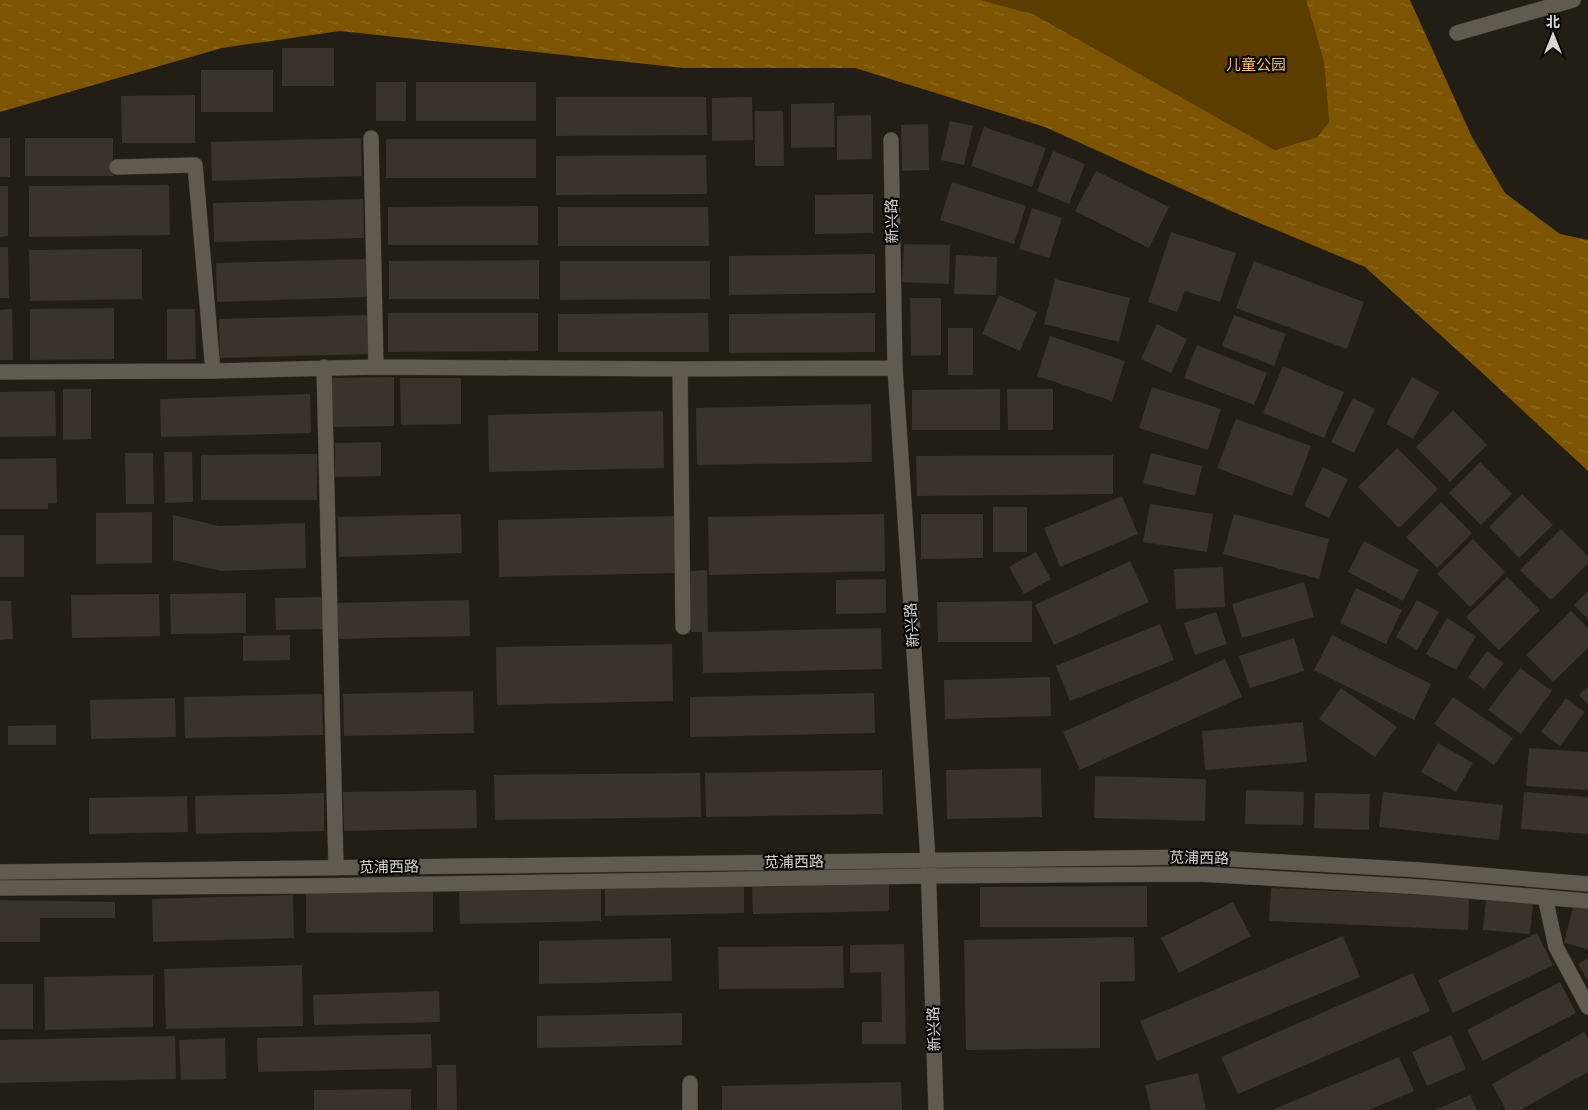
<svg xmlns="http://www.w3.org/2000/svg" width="1588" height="1110" viewBox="0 0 1588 1110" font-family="Karla,'Noto Sans SC',sans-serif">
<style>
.park{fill:#5b3d00}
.water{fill:url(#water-ripples)}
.building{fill:#39332b}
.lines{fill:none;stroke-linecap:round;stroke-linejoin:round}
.minor-casing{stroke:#3d3935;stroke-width:16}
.minor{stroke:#605a51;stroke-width:15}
.labels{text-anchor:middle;stroke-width:4.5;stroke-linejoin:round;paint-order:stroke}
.park-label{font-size:15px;fill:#f9be61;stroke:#090705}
.street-label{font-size:15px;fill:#dad7d2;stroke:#090705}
</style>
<defs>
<pattern id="water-ripples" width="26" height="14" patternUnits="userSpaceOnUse" patternTransform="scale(1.25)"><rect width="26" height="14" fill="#7c5402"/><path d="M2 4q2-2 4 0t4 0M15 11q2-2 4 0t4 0" fill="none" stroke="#8e6c26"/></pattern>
</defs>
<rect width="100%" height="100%" fill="#221d15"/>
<!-- park -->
<path class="park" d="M981,0h325l18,62 5,60 -12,15 -42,13 -242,-136z"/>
<!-- water -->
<path class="water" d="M0,0h981l52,14 242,136 42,-13 12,-15 -5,-60 -18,-62h104l62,137 33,56 55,41 28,6v231l-110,-102 -113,-102 -134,-56 -186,-84 -190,-59h-172l-343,-37 -118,17 -222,64z"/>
<!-- building -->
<path class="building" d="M282,48h52v38h-52z
M201,70h72v42h-72z
M376,82h30v39h-30z
M416,82h120v39h-120z
M195,95v48h-73l-1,-47z
M556,97h150l1,38 -151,1z
M752,97l1,43 -41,1v-43z
M834,103l1,44 -44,1v-44z
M755,111h28l1,55h-29z
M871,115l1,44 -35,1v-44z
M950,121l23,5 -9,39 -23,-5z
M928,124l1,46 -27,1 -1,-46z
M984,127l62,21 -14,39 -61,-21z
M0,138h10v39h-10z
M25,138h88v38h-88z
M361,138l1,38 -150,5 -1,-39z
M386,139h150v39h-150z
M1053,151l32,13 -16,40 -32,-13z
M706,155l1,39 -151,1v-39z
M1096,171l73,36 -20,41 -74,-37z
M952,182l74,24 -12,38 -74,-24z
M169,185l1,50 -141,2v-51z
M0,186h8v50l-8,1z
M873,194v39l-58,1v-39z
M363,199l1,39 -150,4 -1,-39z
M538,206v39h-150v-38z
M558,207h150l1,39h-151z
M1032,208l30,10 -13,40 -30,-9z
M1171,232l65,21 -16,49 -35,-11 -8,21 -29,-10z
M904,244l46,1 -1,39 -47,-2z
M0,247h8l1,51h-9z
M113,249h29v50l-112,2 -1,-51z
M875,254v39l-146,2v-39z
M956,255l41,2 -1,38 -42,-1z
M366,259l1,38 -150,5 -1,-39z
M539,260v39h-150v-38z
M560,261h150v38l-150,1z
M1254,261l110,41 -17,47 -111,-41z
M1055,279l75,19 -11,44 -75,-18z
M999,295l38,17 -17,39 -38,-17z
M910,298h31v57l-30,1z
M114,308v51l-84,1v-51z
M12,309l1,51h-13v-50z
M167,309h28l1,50 -29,1z
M388,313h150v38l-150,1z
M708,313l1,39h-151v-38z
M875,313v39l-146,1v-39z
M369,315l1,39 -150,4 -1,-39z
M1234,315l52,19 -12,32 -52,-20z
M1157,324l30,15 -16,34 -30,-14z
M948,328h25v47h-25z
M1050,336l75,25 -13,40 -75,-25z
M1197,345l70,28 -13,32 -70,-27z
M1283,366l61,26 -20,46 -61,-25z
M394,377v49l-62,1 -1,-49z
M1412,377l27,15 -26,47 -27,-15z
M400,378h61v46l-60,1z
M1152,387l69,22 -13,41 -69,-22z
M63,389h28v50l-28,1z
M1000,389v41h-88v-40z
M1007,389h46v41h-45z
M55,391l1,45 -56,1v-45z
M310,394l1,39 -150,4 -1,-38z
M1353,398l22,11 -21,44 -23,-11z
M871,404l1,58 -175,3 -1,-57z
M1453,410l34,35 -37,37 -34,-35z
M663,411l1,57 -175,4 -1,-57z
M1236,419l75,27 -19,50 -75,-28z
M381,442v34l-46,1v-34z
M1397,448l41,41 -39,39 -41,-41z
M164,452h28l1,50 -28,1z
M125,453h28l1,51h-28z
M1151,453l51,13 -7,30 -52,-13z
M317,454v46h-116v-45z
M1113,455v39l-196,2 -1,-40z
M56,458l1,45h-9v6h-48v-50z
M1480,462l32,32 -31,31 -32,-32z
M1323,467l25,12 -19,39 -25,-12z
M1522,494l31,31 -34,33 -30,-31z
M1122,496l16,38 -78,33 -16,-39z
M1441,502l31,31 -35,35 -31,-31z
M1150,504l63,10 -6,38 -64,-10z
M993,507h34v45h-34z
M152,512v51l-56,1v-51z
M461,514l1,39 -123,4 -1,-40z
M884,514l1,57 -176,4 -1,-58z
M921,514h62v44l-62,1z
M1234,514l95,25 -10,40 -96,-25z
M173,515l46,11 86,-3 1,45 -85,3 -48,-11z
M674,516l1,57 -176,4 -1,-57z
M1561,529l27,27v7l-37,37 -31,-30z
M0,535h24v42h-24z
M1473,539l32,33 -35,35 -33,-33z
M1364,541l55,29 -16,31 -55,-29z
M1036,552l15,27 -27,15 -15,-27z
M1130,561l19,41 -95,43 -19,-40z
M1223,567l2,40 -49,2 -2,-40z
M707,570l1,62 173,-4 1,41 -179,4 -1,-41h-11l-1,-61z
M1507,577l33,33 -41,40 -33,-33z
M886,579v34l-50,1v-34z
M1304,582l10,35 -72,21 -10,-34z
M1356,588l46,22 -16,34 -46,-21z
M1588,591v28l-14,-14z
M246,593v40l-75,1 -1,-40z
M159,594l1,42 -88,2 -1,-43z
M324,597l1,32 -49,1 -1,-32z
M469,600l1,36 -135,3 -1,-36z
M1417,600l22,12 -22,38 -21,-13z
M0,601h11l2,38 -13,1z
M1032,601v41h-94l-1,-40z
M1571,611l17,17v20l-35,34 -27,-27z
M1216,612l11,32 -32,11 -11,-32z
M1447,618l29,18 -20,34 -30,-16z
M1160,624l14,36 -104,41 -14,-35z
M290,635v25l-47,1v-25z
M1332,635l99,49 -17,36 -100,-50z
M1294,638l10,33 -54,17 -11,-32z
M672,644l1,57 -176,4 -1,-58z
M1487,651l17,12 -20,26 -16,-12z
M1225,659l17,38 -162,73 -17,-38z
M1520,668l32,23 -31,43 -33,-24z
M1050,677l1,39 -106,3 -1,-39z
M1588,686v18l-9,-9z
M1341,688l56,39 -22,30 -56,-38z
M473,691l1,42 -130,3 -1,-42z
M874,693l1,40 -185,4v-40z
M322,694l1,41 -138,3 -1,-41z
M1453,697l60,41 -19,27 -60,-41z
M175,698l1,39 -85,2 -1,-39z
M1566,698l19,14 -25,34 -19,-14z
M1303,722l4,40 -102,8 -3,-39z
M56,725v20h-48v-19z
M1438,743l35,20 -17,29 -35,-20z
M1529,748l59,4v38l-62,-4z
M1041,768l1,49 -95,2 -1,-49z
M882,770l1,44 -177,3 -1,-44z
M700,773l1,44 -206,3 -1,-45z
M1095,776l111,3 -1,42 -111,-3z
M476,790l1,38 -133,3 -1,-39z
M1246,790l58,2 -1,33 -58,-1z
M1383,792l120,13 -4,35 -120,-13z
M1524,792l64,5v37l-67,-5z
M324,793v38l-128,3 -1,-38z
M1315,793l55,1 -1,36 -55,-2z
M187,796l1,36 -99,2v-36z
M889,884v27l-136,3 -1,-27z
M744,886v27l-139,3v-28z
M1147,886v41h-167v-40z
M601,887v34l-141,3 -1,-34z
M1271,888l198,9 -1,33 -199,-9z
M433,891v41l-127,1v-41z
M293,895l1,43 -141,4 -1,-43z
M1486,899l47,4 -3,31 -47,-4z
M0,900l115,2v16h-75v24h-40z
M1233,902l18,34 -72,37 -18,-35z
M1574,903l14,4v42l-24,-6z
M1537,933l16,32 -100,48 -15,-33z
M1343,936l17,41 -203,84 -17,-40z
M1134,937l1,44 -35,1v66l-134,2 -2,-110z
M671,938l1,43 -133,3v-43z
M904,944l2,100h-44v-22h20l-1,-50 -31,1v-28z
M843,946l1,42 -125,1 -1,-42z
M1588,958v23l-10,-17z
M302,965l1,61 -137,3 -2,-60z
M1413,973l17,38 -192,83 -17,-37z
M153,975v52l-108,3 -1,-53z
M1560,982l16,31 -93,48 -16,-31z
M0,984h33v45h-33z
M439,991l1,31 -126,3 -1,-30z
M682,1013v32l-145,3v-32z
M1584,1032l4,7v33l-68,38h-14l-14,-26z
M431,1034l1,34 -174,4 -1,-34z
M1451,1035l15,34 -39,17 -15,-34z
M175,1036l1,43 -176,4v-43z
M225,1038l1,41 -45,1 -2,-40z
M1399,1057l15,34 -45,19h-97z
M437,1065h19l1,45h-20z
M1198,1073l8,37h-55l-6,-25z
M901,1082l1,28h-180v-24z
M411,1089v21h-97v-20z
M1470,1095l7,15h-42z"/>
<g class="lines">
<defs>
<path id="minor" d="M1457,33l116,-33
M371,138l5,229
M891,140l4,228 33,492 8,250
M117,167l78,-2 18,206
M324,367l12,501
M680,369l3,258
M0,372l213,-1 163,-4 304,2 215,-1
M0,872l1196,-15 224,13 168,14
M0,888l309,-2 619,-10 270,-2 224,13 166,14
M1545,897l11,50 32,60
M690,1083v27"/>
</defs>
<!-- minor casing -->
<use href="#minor" class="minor-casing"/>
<!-- minor -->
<use href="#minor" class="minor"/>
</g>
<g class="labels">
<!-- park labels -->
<g class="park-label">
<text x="1256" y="70">儿童公园</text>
</g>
<!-- street labels -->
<g class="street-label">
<text transform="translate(892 221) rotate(-91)" y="5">新兴路</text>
<text transform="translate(912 625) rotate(-94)" y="5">新兴路</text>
<text transform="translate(1199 858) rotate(1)" y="5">苋浦西路</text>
<text transform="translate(794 862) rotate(-1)" y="5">苋浦西路</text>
<text transform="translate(389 867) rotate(-1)" y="5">苋浦西路</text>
<text transform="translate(934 1029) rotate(-92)" y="5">新兴路</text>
</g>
</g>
<!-- north arrow -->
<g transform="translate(1553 35)" stroke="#090705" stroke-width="4" paint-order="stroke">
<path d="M0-4L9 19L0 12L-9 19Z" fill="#dad7d2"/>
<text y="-8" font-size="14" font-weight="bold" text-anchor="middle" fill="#dad7d2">北</text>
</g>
</svg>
